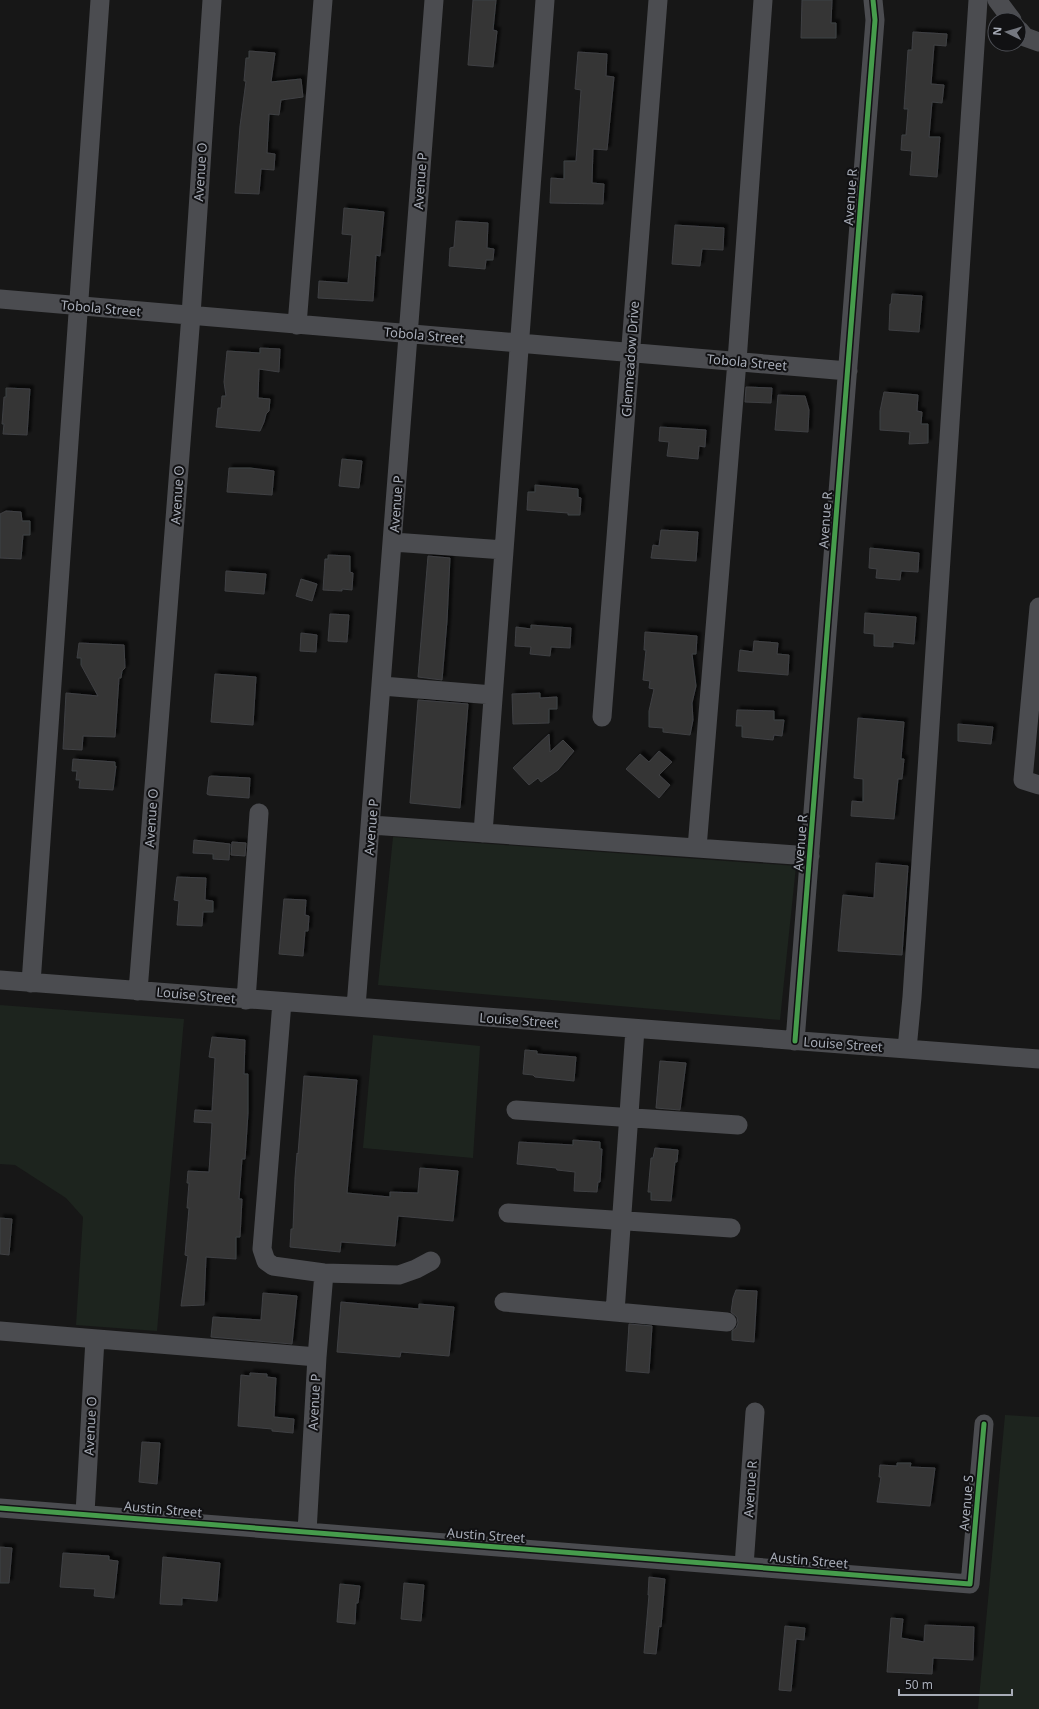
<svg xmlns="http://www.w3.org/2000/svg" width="1039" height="1709" viewBox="0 0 1039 1709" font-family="'Noto Sans',sans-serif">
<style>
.green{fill:#1d241e}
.building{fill:#353536;stroke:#3f4043;filter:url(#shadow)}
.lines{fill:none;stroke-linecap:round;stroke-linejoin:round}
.minor{stroke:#4b4c50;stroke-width:19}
.cycleway-casing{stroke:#111113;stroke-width:8}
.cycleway{stroke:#469c4c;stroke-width:5}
.labels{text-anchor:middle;stroke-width:4;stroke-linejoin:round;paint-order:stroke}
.street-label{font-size:13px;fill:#a8adb8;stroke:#111113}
</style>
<defs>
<filter id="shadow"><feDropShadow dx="3.5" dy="-3.5" stdDeviation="1" flood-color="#0009"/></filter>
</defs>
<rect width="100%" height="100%" fill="#171717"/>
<!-- green -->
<path class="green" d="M393,837l403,29 -16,154 -402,-35z
M0,1005l184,14 -27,312 -81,-6 7,-108 -17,-19 -51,-33 -15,-1z
M373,1035l107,11 -7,112 -110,-10z
M1005,1415l34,2v292h-61z"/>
<!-- building -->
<path class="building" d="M473,0h23l-3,30 4,1 -4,36 -25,-2z
M802,0h30l-1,23h5v15h-35z
M913,32l34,2 -1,12 -12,-1 -3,39 13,1 -2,18 -10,-1 -3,35h11l-3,40 -27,-2 2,-24 -11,-1 1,-15h4l2,-26h-4l4,-59h4z
M249,51l26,2 -4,29 30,-3 2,18 -22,3 -2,15 -10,-1 -2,39 8,1 -1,16 -13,-1 -2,25 -24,-1 5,-67 6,-45h-2l2,-23h3z
M578,52l29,2 -1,22 8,1 -7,73 -14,-1 -1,34 12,1 -1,20 -53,-1 1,-25 13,1v-18h12l5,-71 -6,-1z
M344,208l40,4 -4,44 -4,-1 -3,46 -55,-3 1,-17 29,2 4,-48 -10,-1z
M456,221l32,2 -1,25 7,1 -1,11h-7l-1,9 -36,-3 1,-18 4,-1z
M675,225l49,3 -1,22 -21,-1 -2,17 -28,-2z
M892,294l30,2 -3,36 -30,-2 1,-26h1z
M260,348l20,1 -1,23 -20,-3 -1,29 12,1 -1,12 -3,3 -2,8 -4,9 -44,-4 2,-19h3l1,-12h4l-2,-14 3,-31 33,2z
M746,387l26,1 -1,15 -26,-1z
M6,388l24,1 -3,46 -24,-1 1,-10h-2l2,-27h2z
M884,392l34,3 -1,16 5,1 -1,12h7v19l-19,1 1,-12 -30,-2v-19z
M778,395l27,1 4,14 -1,22 -33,-2z
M660,427l46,3 -1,17 -6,-1 -1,13 -31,-3 2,-14 -10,-1z
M342,459l20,2 -3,27 -20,-2z
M229,468h21l24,3 -2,24 -45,-3z
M535,485l43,4v8l3,1 -1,17h-12v-2l-41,-3 1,-18h7z
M6,511l15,1 1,9h8v14h-7l-2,24 -21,-1v-44z
M661,530l37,2 -2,29 -45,-3 2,-13 6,1z
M870,548l49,5 -1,19 -17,-1 -1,9 -24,-2 1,-9 -8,-1z
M328,555l22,1v16l3,1 -1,17 -10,-1v2l-19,-1 2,-31h3z
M428,556l22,2 -3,63 -5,59 -24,-3z
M226,571l40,3 -2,20 -39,-3z
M301,579l16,5 -5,17 -16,-5z
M865,613l51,4 -2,27 -21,-2v5l-19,-1v-12l-10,-1z
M330,614l19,1 -2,27 -19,-1z
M531,625l40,3 -1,20 -19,-1 -1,9 -20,-2 1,-7 -16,-1 1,-19 15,2z
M645,632l52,4 -1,18h-4l4,32 -4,17 1,17 -3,15 -27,-3v-4l-14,-1v-16l5,-22 -5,-1 1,-7 -7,-1 3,-30h-2z
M301,633l16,2 -1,17 -16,-1z
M754,641l24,2 -1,11 12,1 -1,20 -50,-4 2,-21 13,2z
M79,643l45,2 1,23 -3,3 -1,7h-2l-4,59 -32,-1 -1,14 -19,-1 3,-56 32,3 -17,-31v-7h-4z
M215,674l41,3 -3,48 -42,-3z
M540,693v5l17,-1v12h-8v14l-36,1 -1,-30z
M418,700l50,4 -8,104 -50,-5z
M737,710l37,1v9h10l-2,16 -8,-1 -1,5 -31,-3v-11h-6z
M858,718l46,4 -3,37h3l-2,20h-4l-4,40 -43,-3 1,-15 11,1v-23l-9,-1z
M958,724l35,3 -2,17 -33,-3z
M549,734l1,18 13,-12 11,11 -16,19 -17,12 -3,-4 -9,7 -16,-17z
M659,751l13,11 -13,13 11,10 -11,13 -33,-29 14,-15 9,8z
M73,759l42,3v4h1l-3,24 -34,-2 1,-8h-4l1,-9h-5z
M211,776l39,2 -1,20 -40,-3 -2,-1 2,-17z
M194,840l36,4 -1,16 -16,-1v-5l-20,-1z
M232,842l14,1 -1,13 -14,-1z
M876,863l32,3 -6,89 -64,-4 5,-56 31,3z
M177,877l29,1 -1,22 8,1v11h-10l-1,14 -25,-1 2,-24 -5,-1z
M284,899l22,1 -1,15 4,1 -1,15h-3l-2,25 -24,-2z
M212,1037l33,3 -1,34h4v39l-3,46h-3l-3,40h3l-2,38h-4v22l-30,-2 -2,48 -23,1 7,-50 -3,-1 4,-47h-2l2,-25h-2l1,-12 21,1 3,-49 -18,-1 1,-12 17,1 3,-53 -6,-1z
M525,1050l12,1v3l39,3 -2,24 -39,-4 -2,-2 -10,-1z
M660,1061l26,2 -6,47 -24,-2z
M304,1076l53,4 -10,113 43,4v-5l28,1 2,-25 38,3 -5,50 -55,-5 -3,30 -54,-4 -1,10 -50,-5 1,-18h2l2,-51 2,-25 1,1z
M573,1140l27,2v7h2l-2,33h-2l-1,10 -23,-1 1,-19 -18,-2 -1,-2 -39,-4 2,-22 54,3z
M655,1148l23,2 -1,12h-2l-4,39 -20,-1v-8h-3l3,-34h2z
M0,1218l12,1 -3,36 -9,-1z
M736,1290l21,1 -3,51 -22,-2v-9l4,-3 2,-5 -1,-6 -6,-5 2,-14z
M263,1293l34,3 -5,48 -81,-7 2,-20 48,3z
M341,1302l78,7v-5l35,3 -5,49 -48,-4 -1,5 -63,-5z
M629,1324l23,2 -3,47 -23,-2z
M250,1373l17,1v3l9,1 -2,39 20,2 -1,14 -21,-2v-2l-34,-3 3,-51 9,1z
M142,1442l18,1 -3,41 -18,-2z
M897,1463h14l-1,4 25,1 -5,38 -53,-4 4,-25h-2l1,-12 17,1z
M0,1547l12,1 -3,35h-9z
M63,1553l46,3v4l9,1 -4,37 -20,-2 1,-7 -35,-2z
M163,1557l57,6 -3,38 -35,-3v7l-22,-1z
M649,1577l16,2 -4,48 -2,-1 -3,28 -12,-1 5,-58h-1z
M404,1583l20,2 -3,36 -20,-2z
M340,1584l20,2 -2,17h-2l-1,21 -18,-2z
M891,1618l12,1 -2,19 23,4 1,-17 49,2 -1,33 -40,-2 -1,16 -45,-2z
M785,1626l20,2 -1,12 -8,-1 -5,52 -12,-1z"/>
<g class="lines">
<!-- minor -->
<path class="minor" d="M997,0l15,20
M1019,30l6,7 14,5
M0,299l848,72
M297,325l26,-325
M393,542l111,8
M1039,607l-16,173 16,5
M382,686l111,9
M602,717l56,-717
M371,825l439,31
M483,833l62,-833
M697,848l40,-487 26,-361
M0,980l1039,79
M31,983l69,-983
M138,991l53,-676 21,-315
M246,1000l13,-187
M282,1002l-20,247 4,12 7,5 51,7 75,2 17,-6 15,-8
M356,1007l78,-1007
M795,1041l80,-1021 -2,-20
M907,1049l5,-52 66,-997
M516,1110l222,15
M508,1213l223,15
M504,1302l223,20
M615,1312l20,-283
M0,1331l317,26
M0,1508l970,76 14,-160
M85,1513l10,-174
M307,1532l10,-175 7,-84
M744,1566l11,-154"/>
<defs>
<path id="cycleway" d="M795,1041l80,-1021 -2,-20
M0,1508l970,76 14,-160"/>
</defs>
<!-- cycleway casing -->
<use href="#cycleway" class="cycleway-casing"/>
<!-- cycleway -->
<use href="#cycleway" class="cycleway"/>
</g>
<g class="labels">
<!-- street labels -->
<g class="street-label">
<text transform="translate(200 172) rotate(-86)" y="5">Avenue O</text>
<text transform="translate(420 181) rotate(-86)" y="5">Avenue P</text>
<text transform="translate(850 197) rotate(-86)" y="5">Avenue R</text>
<text transform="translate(101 308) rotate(5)" y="5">Tobola Street</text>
<text transform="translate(424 335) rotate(5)" y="5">Tobola Street</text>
<text transform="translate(630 359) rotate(-86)" y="5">Glenmeadow Drive</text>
<text transform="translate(747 362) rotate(5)" y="5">Tobola Street</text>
<text transform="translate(177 495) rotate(-86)" y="5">Avenue O</text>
<text transform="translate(396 504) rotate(-86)" y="5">Avenue P</text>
<text transform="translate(825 520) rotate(-86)" y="5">Avenue R</text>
<text transform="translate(151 818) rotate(-86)" y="5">Avenue O</text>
<text transform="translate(371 827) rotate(-85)" y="5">Avenue P</text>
<text transform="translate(800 843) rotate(-85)" y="5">Avenue R</text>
<text transform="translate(196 995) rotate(5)" y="5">Louise Street</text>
<text transform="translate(519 1020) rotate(4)" y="5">Louise Street</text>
<text transform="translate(843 1044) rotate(4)" y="5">Louise Street</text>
<text transform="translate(314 1402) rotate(-87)" y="5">Avenue P</text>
<text transform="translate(90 1426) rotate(-87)" y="5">Avenue O</text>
<text transform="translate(750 1489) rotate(-86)" y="5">Avenue R</text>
<text transform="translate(966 1503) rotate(-85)" y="5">Avenue S</text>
<text transform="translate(163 1509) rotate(5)" y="5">Austin Street</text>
<text transform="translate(486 1535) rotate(4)" y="5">Austin Street</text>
<text transform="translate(809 1560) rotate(5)" y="5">Austin Street</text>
</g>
</g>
<!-- north arrow -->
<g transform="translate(1007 32) rotate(275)"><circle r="19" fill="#111113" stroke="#4d4f55"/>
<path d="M0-3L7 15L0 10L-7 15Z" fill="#757880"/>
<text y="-6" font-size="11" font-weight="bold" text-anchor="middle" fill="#a8adb8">N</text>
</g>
<!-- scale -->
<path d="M899 1689v6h113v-6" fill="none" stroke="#a8adb8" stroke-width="2"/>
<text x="905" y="1689" font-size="12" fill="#a8adb8" stroke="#111113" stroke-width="3" paint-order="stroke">50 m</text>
</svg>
